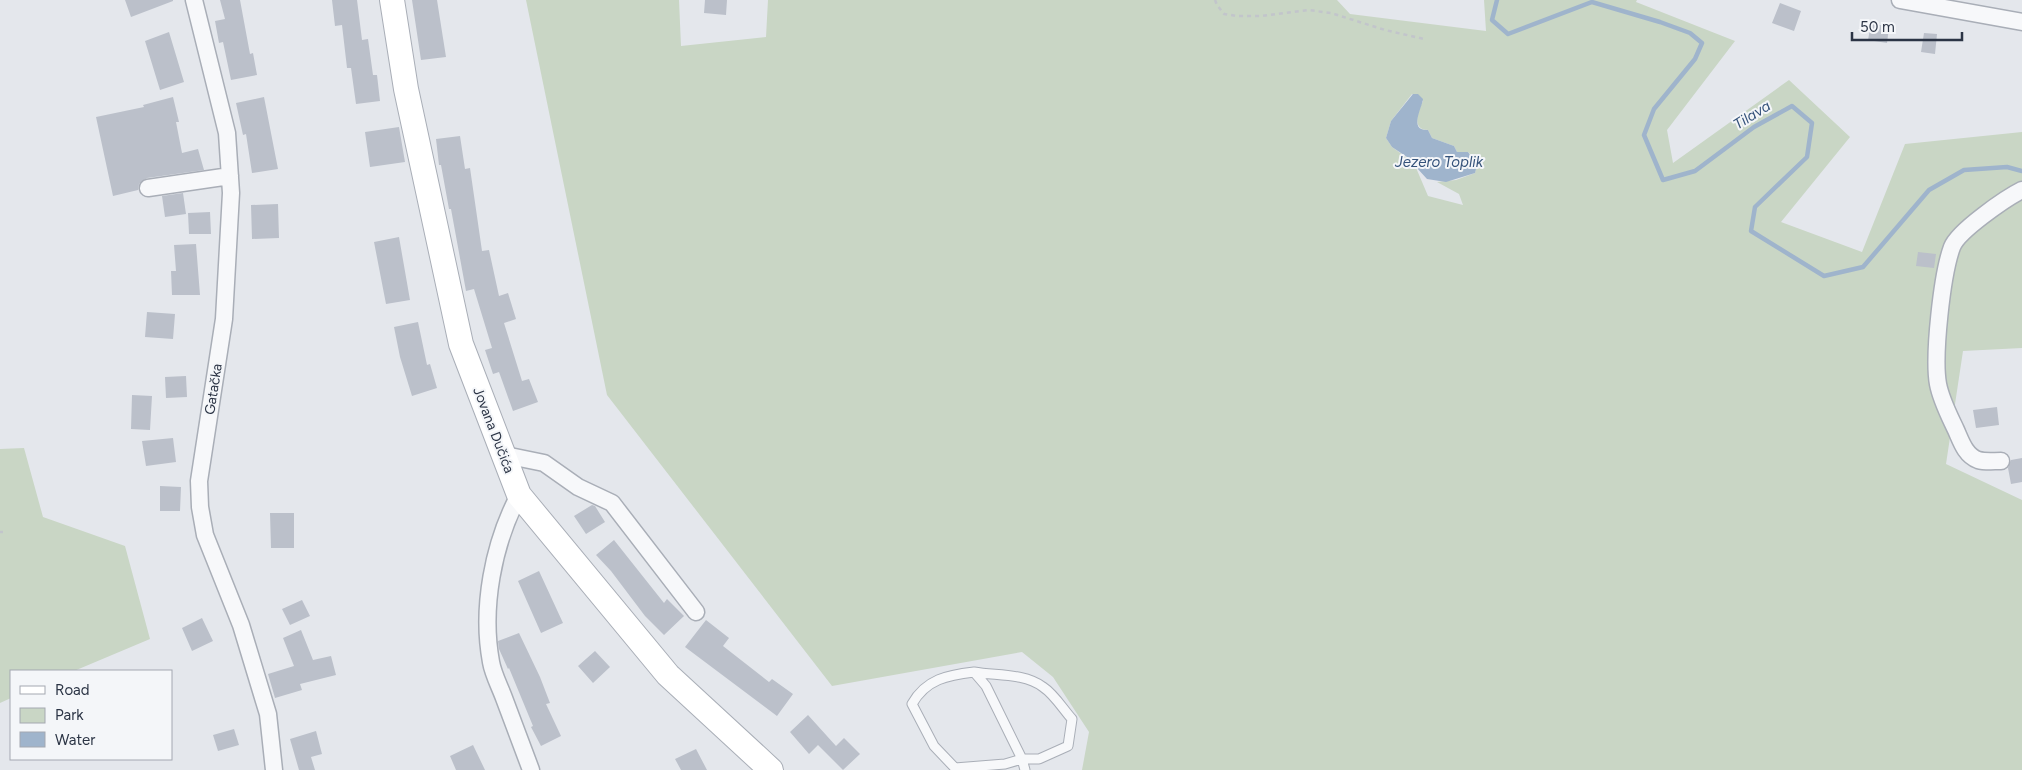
<svg xmlns="http://www.w3.org/2000/svg" width="2022" height="770" viewBox="0 0 2022 770" font-family="Figtree,sans-serif">
<style>
.green{fill:#c9d6c5;fill-rule:evenodd}
.water{fill:#9fb4cc}
.lines{fill:none;stroke-linecap:round;stroke-linejoin:round}
.stream{stroke:#9fb4cc;stroke-width:4.5}
.building{fill:#bbc0ca}
.lane-casing{stroke:#a9aeb7;stroke-width:11}
.street-casing{stroke:#a9aeb7;stroke-width:19}
.secondary-casing{stroke:#a9aeb7;stroke-width:26}
.path{stroke:#c2c5cb;stroke-width:2.5;stroke-dasharray:4 4;stroke-linecap:butt}
.lane{stroke:#f7f8fa;stroke-width:9}
.street{stroke:#f7f8fa;stroke-width:16}
.secondary{stroke:#fff;stroke-width:24}
.labels{text-anchor:middle;stroke-width:4;stroke-linejoin:round;paint-order:stroke}
.street-label{font-size:14px;fill:#2b3445;stroke:#f4f6f9}
.water-label{font-size:15px;font-style:italic;fill:#34527a;stroke:#f4f6f9}
</style>
<rect width="100%" height="100%" fill="#e4e7ec"/>
<!-- green -->
<path class="green" d="M526,0h153l2,46 85,-9 2,-37h569l13,14 136,17 -2,-31h153l-1,2 99,39 -68,89 6,33 116,-83 61,57 -69,85 81,30 43,-108 117,-12v216l-59,3 -17,113 76,36v270h-940l7,-38 -36,-55 -31,-25 -190,34 -225,-291zM1412,94l11,7c-5,10 -12,29 5,29l4,8 22,8 3,6h11c7,6 9,12 7,21l-19,7 -19,2 22,12 4,11 -35,-9 -14,-33 -22,-16 -6,-9 5,-17z
M24,448l19,69 82,29 25,93 -76,32h-63v27l-11,5v-254z"/>
<!-- water -->
<path class="water" d="M1413,94h5l5,5c-1,9 -15,32 5,31l4,8 22,8 3,6h11l9,13 -2,8 -29,9 -19,-3 -20,-22 -15,-10 -6,-9 5,-17z"/>
<g class="lines">
<!-- stream -->
<path class="stream" d="M1497,0l-5,20 16,14 84,-32 68,20 30,11 12,10 -7,16 -41,50 -10,26 19,45 32,-9 59,-44 38,-21 20,17 -5,34 -52,50 -4,24 73,45 39,-9 66,-77 35,-20 43,-3 15,4"/>
</g>
<!-- building -->
<path class="building" d="M125,0h48v1l-42,16z
M220,0h20l10,54 3,-1 4,22 -26,5 -8,-38 -4,1 -4,-22 10,-2z
M332,0h25l5,40 6,-1 5,36h4l3,26 -24,3 -5,-36h-4l-5,-43 -7,1z
M412,0h25l9,57 -25,3z
M705,0h22l-1,15 -22,-2z
M1780,3l21,8 -7,20 -22,-8z
M1871,23l18,4 -2,16 -19,-3z
M169,32l15,50 -24,8 -15,-49z
M1924,33l13,1 -2,20 -14,-2z
M173,97l6,25h-3l6,31 16,-4 6,21 -57,8 -8,6 -1,6 -25,6 -17,-79 48,-10 -1,-2z
M264,97l14,72 -26,4 -6,-39 -3,1 -7,-32z
M399,127l6,35 -35,5 -5,-35z
M460,136l5,33 5,-1 12,83 7,-1 10,46 9,-3 8,26 -12,4 18,58 7,-2 9,23 -25,9 -14,-39 -6,2 -8,-24 7,-2 -18,-59 -8,2 -15,-82h-2l-8,-44h-2l-3,-26z
M183,193l3,21 -21,3 -3,-21z
M278,204l1,34 -27,1 -1,-34z
M210,212l1,22h-22l-1,-21z
M399,237l11,63 -24,4 -12,-62z
M196,244l4,51h-28l-1,-24h5l-2,-26z
M1918,252l18,2 -2,14 -18,-2z
M147,312l28,2 -2,25 -28,-2z
M418,322l9,43 3,-1 7,24 -25,8 -12,-39 -6,-30z
M186,376l1,21 -21,1 -1,-21z
M132,395l20,1 -2,34 -19,-1z
M1997,407l2,18 -23,3 -3,-18z
M173,438l3,24 -30,4 -4,-25z
M2022,458v24l-11,2 -3,-16 3,-8z
M160,486l21,1 -1,24h-20z
M592,505l3,1 10,16 -19,12 -12,-18z
M270,513h24v35h-23z
M614,540l50,63 3,-4 17,17 -20,19 -19,-19 -34,-45 -15,-16z
M539,571l24,52 -22,10 -23,-52z
M302,600l8,16 -20,9 -8,-16z
M202,618l11,23 -21,10 -10,-23z
M706,620l23,18 -6,8 46,36 3,-3 21,15 -16,22 -92,-69z
M301,630l12,30 18,-4 5,19 -36,9 2,6 -27,8 -7,-24 26,-8 -11,-28z
M519,633l21,44 10,26 -4,1 15,32 -20,10 -10,-19 2,-1 -24,-58 -1,1 -9,-20 -1,-8z
M595,651l15,16 -17,16 -15,-17z
M808,715l28,31 8,-8 16,16 -17,16 -25,-25 -9,9 -19,-22z
M234,729l5,16 -21,6 -5,-16z
M316,731l6,23 -11,3 4,13h-16l-9,-31z
M473,745l12,25h-29l-6,-14z
M696,749l11,21h-26l-6,-11z"/>
<g class="lines">
<defs>
<path id="lane" d="M974,672c23,4 50,1 69,15 11,7 20,22 29,32l-4,27 -29,13h-17l-17,5 -50,4 -21,-22 -22,-42c14,-25 36,-29 62,-32l12,14 36,73 3,11"/>
<path id="street" d="M194,0l33,133 4,60 -7,126 -25,162 1,26 5,28 36,90 27,89 6,56
M1900,0l122,22
M148,188l82,-12
M505,455l39,8 34,24 34,16 84,109
M2001,461c-8,0 -16,1 -23,-1 -13,-5 -17,-19 -22,-30 -7,-15 -15,-30 -18,-46 -5,-28 4,-110 14,-137 6,-16 54,-49 70,-57
M519,495c-26,49 -38,113 -28,167 2,12 9,25 13,36 9,24 18,48 27,72"/>
<path id="secondary" d="M392,0l14,89 55,255 58,151 149,180 103,95"/>
</defs>
<!-- lane casing -->
<use href="#lane" class="lane-casing"/>
<!-- street casing -->
<use href="#street" class="street-casing"/>
<!-- secondary casing -->
<use href="#secondary" class="secondary-casing"/>
<!-- path -->
<path class="path" d="M1215,0l2,5 7,9 13,2h24l47,-6 23,3 54,17 39,9
M0,532h3"/>
<!-- lane -->
<use href="#lane" class="lane"/>
<!-- street -->
<use href="#street" class="street"/>
<!-- secondary -->
<use href="#secondary" class="secondary"/>
</g>
<g class="labels">
<!-- street labels -->
<g class="street-label">
<text transform="translate(213 389) rotate(-81)" y="5">Gatačka</text>
<text transform="translate(494 430) rotate(69)" y="5">Jovana Dučića</text>
</g>
<!-- water labels -->
<g class="water-label">
<text transform="translate(1752 115) rotate(-32)" y="5">Tilava</text>
<text x="1439" y="167">Jezero Toplik</text>
</g>
</g>
<!-- legend -->
<rect x="10" y="670" width="162" height="90" fill="#f4f6f9" stroke="#a4a8b1"/>
<rect x="20" y="686" width="25" height="8" fill="#ffffff" stroke="#a4a8b1"/>
<text x="55" y="695" font-size="15" fill="#2b3445">Road</text>
<rect x="20" y="708" width="25" height="15" fill="#c9d6c5" stroke="#a4a8b1"/>
<text x="55" y="720" font-size="15" fill="#2b3445">Park</text>
<rect x="20" y="732" width="25" height="15" fill="#9fb4cc" stroke="#a4a8b1"/>
<text x="55" y="745" font-size="15" fill="#2b3445">Water</text>
<!-- scale -->
<path d="M1852 32v8h110v-8" fill="none" stroke="#2b3445" stroke-width="2.5"/>
<text x="1860" y="32" font-size="15" fill="#2b3445" stroke="#f4f6f9" stroke-width="4" paint-order="stroke">50 m</text>
</svg>
